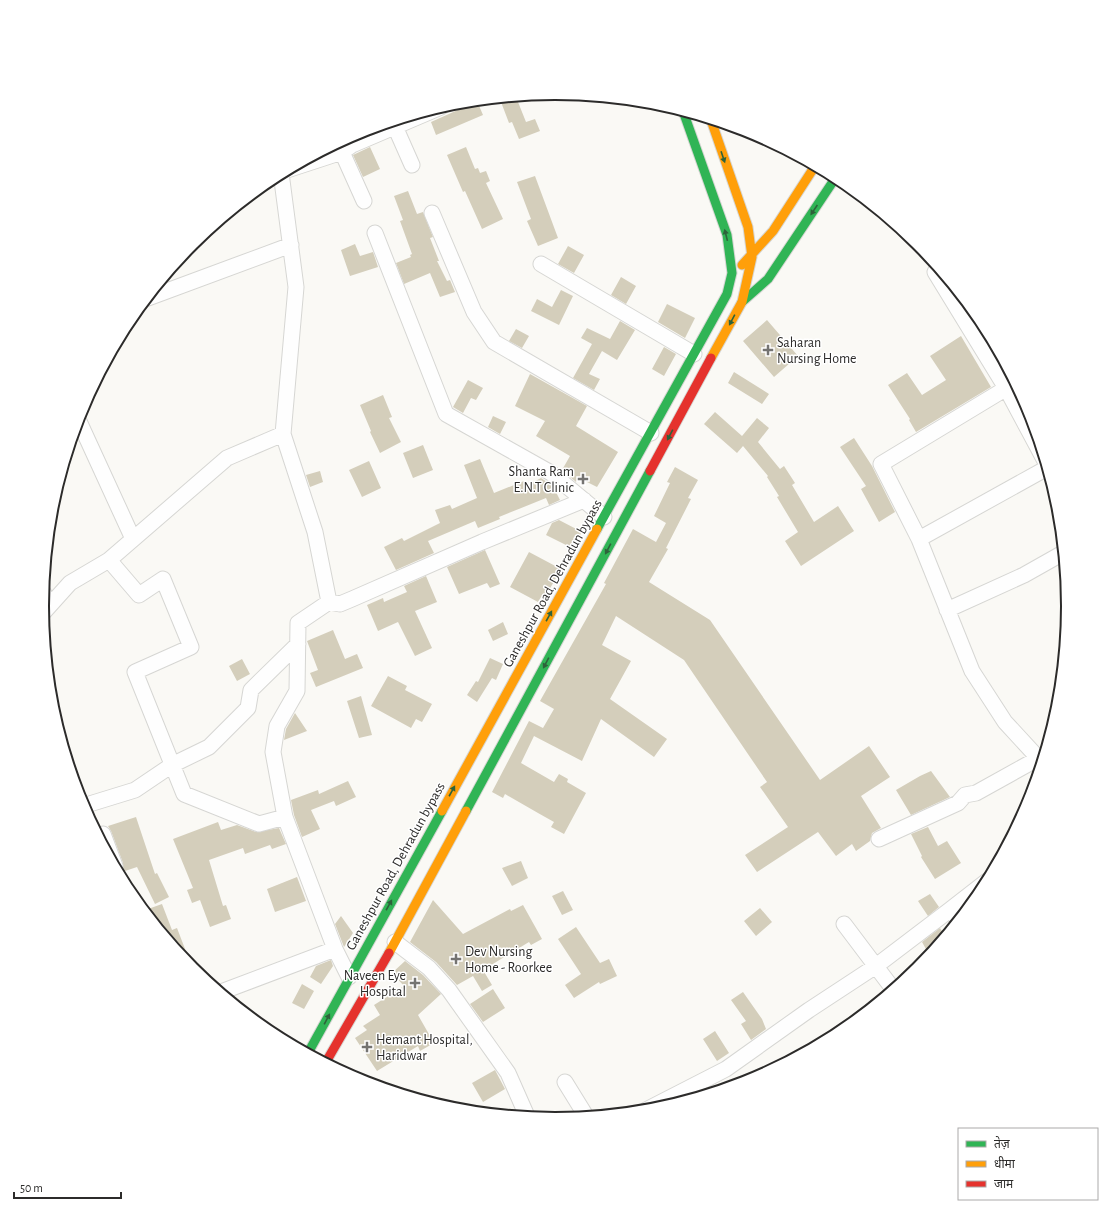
<svg xmlns="http://www.w3.org/2000/svg" width="1110" height="1212" viewBox="0 0 1110 1212" font-family="'Alegreya Sans','Noto Sans Devanagari',sans-serif">
<style>
.building{fill:#d4cebb}
.lines{fill:none;stroke-linecap:round;stroke-linejoin:round}
.street-casing{stroke:#d6d6d3;stroke-width:17}
.fast-casing{stroke:#d6d6d3;stroke-width:11}
.slow-casing{stroke:#d6d6d3;stroke-width:11}
.jam-casing{stroke:#d6d6d3;stroke-width:11}
.street{stroke:#fefefe;stroke-width:15}
.fast{stroke:#30b455;stroke-width:9}
.slow{stroke:#ff9f0a;stroke-width:9}
.jam{stroke:#e5322d;stroke-width:9}
.oneway{fill:#2e623b}
.poi-dot{fill:#747371;stroke:#fff;stroke-width:1.5}
.labels{text-anchor:middle;stroke-width:3;stroke-linejoin:round;paint-order:stroke}
.poi-label{font-size:14px;fill:#2c2b2a;stroke:#fff;text-anchor:start}
.street-label{font-size:14px;fill:#2c2b2a;stroke:#fff}
.rim{fill:none;stroke:#2c2b2a;stroke-width:2}
</style>
<rect width="100%" height="100%" fill="#faf9f5"/>
<!-- building -->
<path class="building" d="M516,97l10,25 9,-3 5,12 -21,8 -7,-17 -3,1 -8,-21z
M472,101h5l6,14 -47,20 -5,-13 29,-13 -1,-3z
M370,147l10,22 -17,8 -10,-22z
M466,147l9,22 3,-1 2,5 6,-2 4,10 -4,2 17,36 -21,10 -17,-38 -2,1 -16,-37z
M535,176l23,62 -20,8 -11,-25 4,-2 -14,-37z
M408,191l9,23 6,-2 10,25 -3,1 9,23h-2l10,20 3,-1 5,12 -15,5 -10,-24 -26,11 -8,-21 15,-6 -1,-2 2,-1 -12,-33 3,-1 -9,-24z
M355,244l5,12 13,-4 5,15 -28,9 -9,-26z
M568,246l16,9 -10,18 -16,-9z
M621,277l15,9 -10,18 -15,-9z
M561,290l12,6 -14,29 -28,-14 6,-12 15,8z
M667,304l28,14 -10,20 -27,-16z
M767,320l31,36 -24,21 -31,-36z
M620,321l15,9 -18,30 -15,-9 -13,23 11,5 -6,11 -21,-12 19,-34 -11,-6 6,-10 23,11z
M516,329l13,7 -7,12 -13,-7z
M961,336l30,51 -75,45 -7,-12 1,-1 -22,-34 19,-12 15,22 24,-15 -16,-24z
M664,347l12,7 -12,22 -12,-7z
M734,372l35,22 -7,10 -34,-21z
M530,374l57,32 -11,20 42,26 -21,35 -18,-9 -3,4 -14,-12 8,-14 -34,-20 9,-15 -30,-15z
M468,380l15,8 -7,12 -5,-2 -8,15 -10,-6z
M383,395l9,22 -3,1 12,24 -21,11 -10,-21 1,-1 -11,-26z
M715,412l27,24 15,-18 12,10 -11,14 22,27 4,-3 11,17 -3,2 22,37 24,-16 16,25 -53,35 -16,-25 13,-9 -21,-35 2,-1 -12,-19 1,-1 -25,-30 -6,7 -33,-29z
M493,416l13,6 -6,12 -12,-7z
M854,438l18,28 23,46 -16,10 -18,-33 5,-3 -26,-39z
M423,445l10,25 -20,8 -10,-25z
M480,459l14,34 30,-12 2,5 15,-8 12,8 7,14 -11,5 -3,-7 -47,19 1,2 -22,9 -3,-7 -47,20 6,12 -38,17 -12,-23 18,-9 2,3 36,-18 -5,-13 15,-5 2,4 25,-11 -13,-33z
M369,461l12,27 -19,9 -13,-27z
M675,467l23,13 -10,18 3,1 -25,49 2,1 -19,33 61,38 110,160 49,-34 21,31 -29,19 20,32 -9,5 -2,8 -14,10 -4,-7 -16,12 -18,-24 -61,40 -12,-17 43,-28 -28,-40 7,-5 -83,-122 -68,-44 -14,29 29,16 -21,38 57,40 -13,18 -53,-38 -19,42 -48,-25 -13,27 33,19 5,-8 9,5 -1,3 19,11 -22,41 -13,-7 3,-5 -16,-9 -33,-19 -2,4 -11,-6 37,-71 14,7 11,-19 -14,-8 66,-117 -2,-1 29,-54 23,13 10,-19 -12,-7 16,-33 -3,-1z
M320,471l3,11 -13,5 -4,-12z
M559,520l23,12 -10,16 -26,-13 6,-12z
M485,550l15,34 -10,4 -3,-5 -28,11 -12,-27z
M529,552l32,17 -17,30 -3,-2 -3,5 -28,-15z
M426,576l11,26 -22,9 17,37 -17,8 -17,-34 -20,9 -11,-26 16,-7 1,4 23,-10 -3,-6z
M503,622l5,12 -15,7 -5,-11z
M333,630l12,29 12,-5 6,14 -47,19 -6,-14 8,-3 -11,-29z
M490,658l13,6 -7,16 -4,-2 -15,24 -10,-7 9,-14 2,1z
M242,659l8,15 -13,7 -8,-15z
M388,676l19,10 -2,4 27,14 -10,18 -6,-3 -5,9 -40,-22z
M361,696l11,39 -13,3 -12,-37z
M295,713l12,18 -23,9 2,-11z
M931,771l19,26 -39,18 -15,-25 24,-14z
M348,781l8,16 -20,9 -2,-5 -23,9 9,19 -18,8 -8,-22 -3,-15 27,-10 1,4z
M136,817l19,57 2,-1 12,24 -14,7 -18,-37 -15,5 1,-9 -12,-32 -3,-5z
M218,822l3,8 16,-5 19,7 23,-4 7,16 -14,5 -2,-4 -25,9 -2,-6 -34,12 14,46 3,-1 5,14 -21,8 -10,-27 -8,3 -5,-13 6,-2 -20,-49z
M928,827l10,19 9,-5 14,22 -26,16 -14,-22 1,-1 -11,-22z
M521,861l7,17 -16,8 -10,-18z
M297,877l9,24 -31,11 -8,-23z
M563,891l10,19 -11,5 -10,-19z
M930,894l9,13 -11,9 -10,-15z
M433,900l30,34 47,-25 1,2 12,-6 19,34 -11,6 -2,-3 -46,28 9,15 -10,6 -9,-15 -16,9 -21,-23 -26,-20z
M162,904l10,26 5,-2 13,34 -2,1 -35,-43 -5,-11z
M760,908l12,14 -16,14 -12,-15z
M341,916l12,17 -9,14 -9,-23z
M576,927l24,36 9,-4 8,17 -17,8 -1,-2 -25,16 -9,-13 16,-11 -23,-35z
M940,928l5,8 -7,9 -11,6 -5,-9z
M331,960l2,6 -12,18 -11,-7 6,-11z
M405,961l18,14 18,19 -23,21 16,28 -14,8 -2,-5 -41,25 -22,-33 12,-8 -4,-4 17,-11 -6,-10 30,-19 -12,-13z
M302,984l12,7 -10,18 -12,-6z
M493,989l12,19 -22,14 -13,-18z
M743,992l19,27 4,10 -15,11 -10,-16 5,-3 -15,-21z
M715,1031l14,22 -12,8 -14,-22z
M495,1070l10,19 -22,13 -11,-19z"/>
<g class="lines">
<defs>
<path id="street" d="M393,122l19,43
M342,152l22,49
M287,170l55,-18 10,-7 89,-38
M432,213l42,99 20,30 157,91
M375,233l71,181 105,59 53,44
M541,264l153,90
M935,272l71,116 39,73
M148,298l143,-53
M1015,383l-134,81 38,75 128,-71
M78,419l55,120
M283,434l32,98 14,70 11,2 12,-5 130,-57 102,-42
M919,539l53,132 33,51 36,39
M109,560l30,35 24,-16 28,68 -56,25 49,122 75,30 26,-7
M43,592l7,13
M329,602l-31,21 -1,68 -20,35 -4,26 12,65 50,132 14,28
M947,610l77,-35 39,-22
M43,613l27,-30 39,-23 118,-102 56,-24 13,-147 -15,-114
M83,806l52,-16 37,-25 37,-18 39,-39 3,-18 47,-46
M103,834l12,32
M879,839l79,-36 7,-8 11,-2 63,-35
M958,920l-7,-11 36,-28
M844,924l49,65
M395,942l34,26 20,22 59,83 19,43
M221,992l114,-43
M565,1082l21,34
M646,1110l80,-41 83,-59 67,-44 75,-57"/>
<path id="fast" d="M742,302l26,-23 68,-102
M597,529l130,-235 5,-21 -5,-38 -44,-124
M466,811l184,-340
M308,1053l134,-242"/>
<path id="slow" d="M711,120l37,107 4,30 -10,45 -31,56
M742,265l31,-34 42,-65
M442,811l155,-282
M389,953l77,-142"/>
<path id="jam" d="M650,471l61,-113
M326,1062l63,-109"/>
</defs>
<!-- street casing -->
<use href="#street" class="street-casing"/>
<!-- fast casing -->
<use href="#fast" class="fast-casing"/>
<!-- slow casing -->
<use href="#slow" class="slow-casing"/>
<!-- jam casing -->
<use href="#jam" class="jam-casing"/>
<!-- street -->
<use href="#street" class="street"/>
<!-- fast -->
<use href="#fast" class="fast"/>
<!-- slow -->
<use href="#slow" class="slow"/>
<!-- jam -->
<use href="#jam" class="jam"/>
</g>
<!-- one-way arrows -->
<defs><path id="oneway-solid" d="M-6-.8H1V-3.2L6.5 0L1 3.2V.8H-6Z"/></defs>
<g class="oneway">
<use href="#oneway-solid" transform="translate(723 157) rotate(71)"/>
<use href="#oneway-solid" transform="translate(814 210) rotate(124)"/>
<use href="#oneway-solid" transform="translate(726 235) rotate(-104)"/>
<use href="#oneway-solid" transform="translate(732 320) rotate(118)"/>
<use href="#oneway-solid" transform="translate(670 435) rotate(118)"/>
<use href="#oneway-solid" transform="translate(608 549) rotate(118)"/>
<use href="#oneway-solid" transform="translate(549 616) rotate(-61)"/>
<use href="#oneway-solid" transform="translate(546 663) rotate(118)"/>
<use href="#oneway-solid" transform="translate(452 791) rotate(-61)"/>
<use href="#oneway-solid" transform="translate(389 905) rotate(-61)"/>
<use href="#oneway-solid" transform="translate(327 1019) rotate(-62)"/>
</g>
<!-- markers -->
<g class="poi-dot">
<path d="M766 344h4v4h4v4h-4v4h-4v-4h-4v-4h4z"/>
<path d="M581 473h4v4h4v4h-4v4h-4v-4h-4v-4h4z"/>
<path d="M454 953h4v4h4v4h-4v4h-4v-4h-4v-4h4z"/>
<path d="M413 977h4v4h4v4h-4v4h-4v-4h-4v-4h4z"/>
<path d="M365 1041h4v4h4v4h-4v4h-4v-4h-4v-4h4z"/>
</g>
<g class="labels">
<!-- poi labels -->
<g class="poi-label">
<text x="777" y="347">Saharan<tspan x="777" dy="16">Nursing Home</tspan></text>
<text x="574" y="476" text-anchor="end">Shanta Ram<tspan x="574" dy="16">E.N.T Clinic</tspan></text>
<text x="465" y="956">Dev Nursing<tspan x="465" dy="16">Home - Roorkee</tspan></text>
<text x="406" y="980" text-anchor="end">Naveen Eye<tspan x="406" dy="16">Hospital</tspan></text>
<text x="376" y="1044">Hemant Hospital,<tspan x="376" dy="16">Haridwar</tspan></text>
</g>
<!-- street labels -->
<g class="street-label">
<text transform="translate(552 583) rotate(-61)" y="5">Ganeshpur Road, Dehradun bypass</text>
<text transform="translate(395 866) rotate(-61)" y="5">Ganeshpur Road, Dehradun bypass</text>
</g>
</g>
<!-- crop -->
<path d="M0 0H1110V1212H0ZM49 606a506 506 0 1 1 1012 0a506 506 0 1 1-1012 0Z" fill="#fff" fill-rule="evenodd"/>
<path class="rim" d="M49 606a506 506 0 1 1 1012 0a506 506 0 1 1-1012 0Z"/>
<!-- legend -->
<rect x="958" y="1128" width="140" height="72" fill="#ffffff" stroke="#abaaaa"/>
<rect x="966" y="1141" width="20" height="6" fill="#30b455" stroke="#abaaaa"/>
<text x="994" y="1148" font-size="12" fill="#2c2b2a">तेज़</text>
<rect x="966" y="1161" width="20" height="6" fill="#ff9f0a" stroke="#abaaaa"/>
<text x="994" y="1168" font-size="12" fill="#2c2b2a">धीमा</text>
<rect x="966" y="1181" width="20" height="6" fill="#e5322d" stroke="#abaaaa"/>
<text x="994" y="1188" font-size="12" fill="#2c2b2a">जाम</text>
<!-- scale -->
<path d="M14 1192v6h107v-6" fill="none" stroke="#2c2b2a" stroke-width="2"/>
<text x="20" y="1192" font-size="12" fill="#2c2b2a" stroke="#ffffff" stroke-width="3" paint-order="stroke">50 m</text>
</svg>
